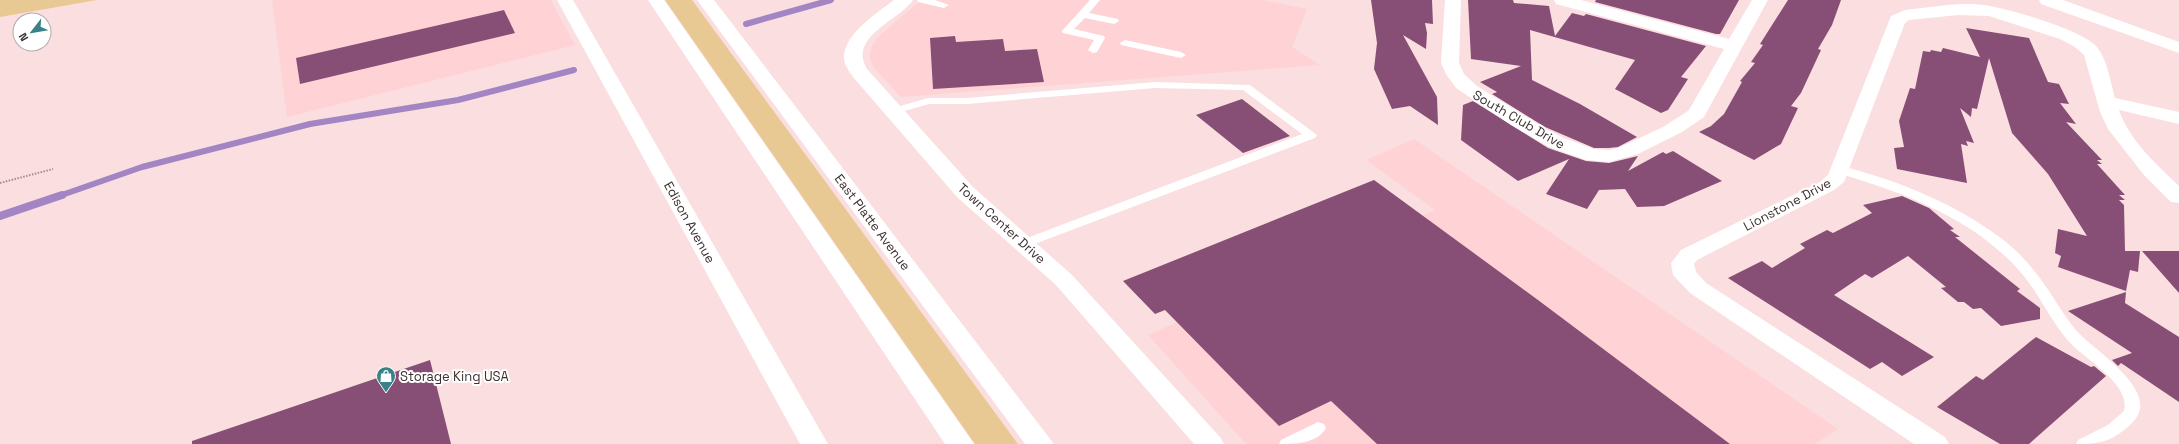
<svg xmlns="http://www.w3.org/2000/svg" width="2179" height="444" viewBox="0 0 2179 444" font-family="'Space Grotesk',sans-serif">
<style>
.built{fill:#ffd3d6}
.green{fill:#e8c994}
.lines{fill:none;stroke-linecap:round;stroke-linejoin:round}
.stream-far1{stroke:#a285c2;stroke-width:6}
.stream{stroke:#a285c2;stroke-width:8}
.building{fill:#874e76}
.path{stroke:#a28c8e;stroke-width:2;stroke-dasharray:1.5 1.5;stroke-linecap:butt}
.lane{fill:#fff;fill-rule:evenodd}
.street{fill:#fff;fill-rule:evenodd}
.highway{fill:#fff;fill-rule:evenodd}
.labels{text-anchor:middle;stroke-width:4;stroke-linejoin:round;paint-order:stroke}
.street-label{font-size:13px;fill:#3e3031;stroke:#fff}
.poi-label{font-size:13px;fill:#3e3031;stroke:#fff;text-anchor:start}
</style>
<rect width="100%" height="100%" fill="#fbdee0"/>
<!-- built -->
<path class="built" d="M272,0h279l24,45 -288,72z
M921,0h341l45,9 -15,38 28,18 -419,32 -27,-29 -5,-11 3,-11 6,-9z
M1414,139l424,290 -23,15h-569l-98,-109 287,-125 -69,-50z"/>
<!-- green -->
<path class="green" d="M0,0h97l-97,17z
M665,0h27l326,444h-43z"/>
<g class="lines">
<!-- stream-far1 -->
<path class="stream-far1" d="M746,24l85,-24
M59,196l83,-29 168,-43 148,-24 116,-30"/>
<!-- stream -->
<path class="stream" d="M0,216l62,-21"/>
</g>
<!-- building -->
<path class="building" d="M1371,0h61l1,24 -8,-1 2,10 -1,16 -23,-14 34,62 1,28 -28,-19 -18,3 -18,-40 3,-26z
M1468,0h45l1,3 35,3 6,30 17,-23 12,3 2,-2 120,32 -25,31 7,2 -20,31 -7,3 -46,-24 20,-29 -105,-30 2,50 48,24 57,33 -19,10 -9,1h-15l-49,-21 -53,-33 5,-2 -17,-10 41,-16 -50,-7z
M1596,0h143l-19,34h-4l-121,-32z
M1788,0h53l-9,25 -14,24 3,1 -20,43 -10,13 7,2 -17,36 -27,16 -55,-28 12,-6 13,-12 18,-32 -2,-1 15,-18 -4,-1 12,-17 -3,-1z
M504,10l11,23 -215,51 -4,-26z
M1966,28l63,10 19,44 11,2 10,20 -9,-1 16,21 -10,-2 36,38h-5l5,4h-5l28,31h-6l6,5h-6l5,5 1,46h15l-2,21 -8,-2 -4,21 -68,-24 3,-11 -6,-3 3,-24 29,7 -39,-62 -36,-41 -23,-75 -12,51 -5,-1 -1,9 -11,-9 14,35 -8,-2 2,5 -7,-2 6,39 -70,-14 -3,-21 10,-1 -5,-26 11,-33 5,1 8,-38 7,1 1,-2 10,2 2,-4 37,9z
M955,36l1,6 47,-3 2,12 32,-2 7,33 -111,7 -3,-51z
M1242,99l48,37 -47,17 -47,-38z
M1473,101l75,47 38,13 23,2 29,-7 -10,15 35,-19 3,2 7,-3 49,30 -58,25 -27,1 -12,-18 -26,1 -12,19 -41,-15 23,-35 -51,22 -57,-41 2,-35z
M1374,180l164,120 192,144h-353l-46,-43 -52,25 -114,-116 -10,4 -32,-33z
M1902,196l27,12 25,21 -4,1 10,7h-5l65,52 -3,2 23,17v11l-39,7 -20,-18 -8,1 -9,-7h-6l-17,-14 5,-1 -38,-31 -36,22 -7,-4 -31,21 100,62 -32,19 -20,-14 -12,7 -142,-91 34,-17 10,7 33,-20 -5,-4 27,-14 6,3 39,-20 -9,-8z
M2142,251h37v42z
M2126,292l-1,11 54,34v65l-58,-39 -3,3 -6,-6 20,-7 -64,-42z
M2036,337l55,30 3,-1 12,10 -77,68h-29l-63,-37 39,-31 7,4z
M430,360l21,84h-259v-3z"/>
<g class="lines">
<!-- path -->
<path class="path" d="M0,183l53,-14"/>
<!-- lane -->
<path class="lane" d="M917,0h18l14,5 -5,3 -26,-6z
M1090,0h10l-11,13 29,6 1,2 -5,3 -29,-6 -11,11 30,7 1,2 -8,14 -4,1 -5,-3 6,-10 -31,-7 -1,-2z
M1125,40l56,12 5,3 -5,3 -60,-13 -1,-2z
M1155,82l95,3 67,50 -2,3 -291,110 -7,-4 2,-3 283,-107 -59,-44 -88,-2 -188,16h-38l-35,10 -6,-3 2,-2 38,-11h39z
M1841,166c52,13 105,34 150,65 18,12 35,28 48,46 13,17 23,36 36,52 19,23 93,64 54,97 -18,16 -30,18 -53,18l2,-4 30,-15 16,-14c7,-26 -36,-50 -52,-66 -20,-21 -31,-48 -49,-70 -47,-56 -118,-82 -186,-102l-2,-3 2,-3z
M1318,422l6,2 2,4c-9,16 -32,16 -47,16l2,-4z"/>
<!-- street -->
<path class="street" d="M557,0h16l255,444h-28z
M894,0h19c-13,20 -66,37 -46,69l106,118 99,88 148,162 4,7h-30l-138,-159 -99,-88 -104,-120c-4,-6 -9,-12 -9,-20 0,-23 34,-45 50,-57z
M1445,0h16l-2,63 5,11 13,12 67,42 20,10 30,11 15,1 9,-2 45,-21 22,-14 4,-3 35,-61 -168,-45 -2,-4h27l148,39 23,-39h16l-64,117 -22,15 -44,22 -29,8 -23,-2 -37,-13 -38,-22 -55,-37 -10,-14 -5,-11z
M2039,0h24l116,42v11l-138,-49z
M1947,5c14,-1 28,-2 43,1 22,4 93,24 107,41 11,14 13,34 18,51l64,14v12l-60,-14c10,30 38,55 60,76v17l-8,-1 -27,-27 -36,-46 -8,-17 -16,-57 -9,-8 -15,-8 -71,-23 -31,-1 -49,5 -4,3 -61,159 -10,8 -137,70 -3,4 2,8 10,11 239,154 4,7h-35l-224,-151 -17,-18 -2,-12 10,-13 139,-68 8,-7 63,-159 14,-6z"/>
<!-- highway -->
<path class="highway" d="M648,0h16l310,444h-29z
M697,0h17l340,444h-29z"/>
</g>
<!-- icons -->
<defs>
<symbol id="shop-pin" viewBox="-11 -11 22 30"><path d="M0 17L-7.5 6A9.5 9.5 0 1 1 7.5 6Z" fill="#3a8289" stroke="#fff"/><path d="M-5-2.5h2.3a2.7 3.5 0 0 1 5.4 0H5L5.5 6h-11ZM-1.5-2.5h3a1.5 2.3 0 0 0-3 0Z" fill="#fff"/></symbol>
</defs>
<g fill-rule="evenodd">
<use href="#shop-pin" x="375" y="365" width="22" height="30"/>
</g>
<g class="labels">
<!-- street labels -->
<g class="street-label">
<text transform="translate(1519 119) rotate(30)" y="5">South Club Drive</text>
<text transform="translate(1787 204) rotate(-28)" y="5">Lionstone Drive</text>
<text transform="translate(690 222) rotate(61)" y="5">Edison Avenue</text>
<text transform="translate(873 222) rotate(53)" y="5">East Platte Avenue</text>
<text transform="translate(1002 223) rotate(42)" y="5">Town Center Drive</text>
</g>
<!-- poi labels -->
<g class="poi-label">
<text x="400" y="381">Storage King USA</text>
</g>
</g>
<!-- north arrow -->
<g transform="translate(32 32) rotate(239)"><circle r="19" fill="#ffffff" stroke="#b2acad"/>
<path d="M0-3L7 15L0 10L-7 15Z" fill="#3a8289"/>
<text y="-6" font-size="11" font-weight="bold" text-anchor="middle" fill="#3e3031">N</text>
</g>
</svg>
